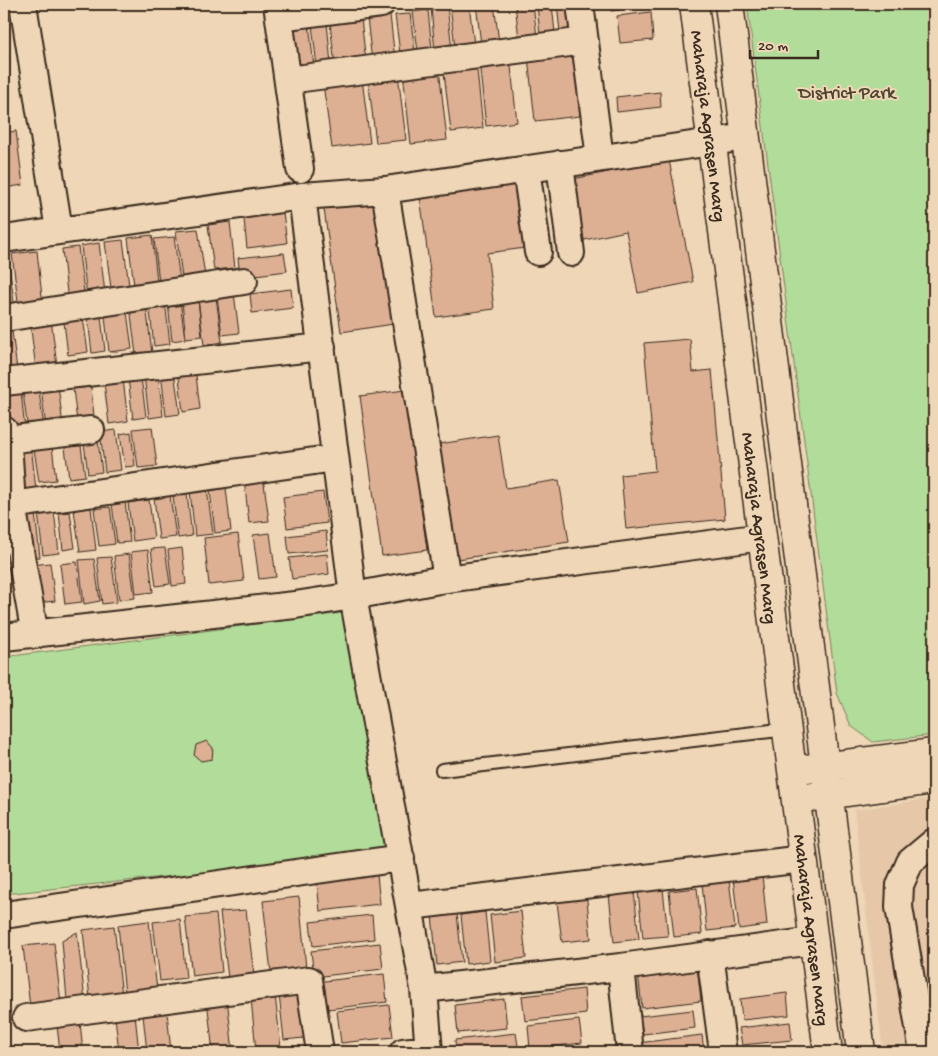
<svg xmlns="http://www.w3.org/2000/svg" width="938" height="1056" viewBox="0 0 938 1056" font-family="'Gochi Hand',sans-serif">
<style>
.built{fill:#e6c8a9}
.green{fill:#b2dc99;stroke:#76835c}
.building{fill:#ddb094;stroke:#3b2a1e}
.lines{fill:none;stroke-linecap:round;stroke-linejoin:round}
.service-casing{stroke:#3b2a1e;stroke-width:16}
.minor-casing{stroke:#3b2a1e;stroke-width:30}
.tertiary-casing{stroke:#3b2a1e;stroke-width:31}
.service{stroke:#eed6b6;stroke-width:12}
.minor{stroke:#eed6b6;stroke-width:26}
.tertiary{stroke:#eed6b6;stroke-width:28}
.labels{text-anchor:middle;stroke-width:4;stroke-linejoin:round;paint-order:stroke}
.park-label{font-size:19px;fill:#4d4530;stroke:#eed6b6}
.street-label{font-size:19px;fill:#3b2a1e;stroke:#eed6b6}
</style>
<rect width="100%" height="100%" fill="#eed6b6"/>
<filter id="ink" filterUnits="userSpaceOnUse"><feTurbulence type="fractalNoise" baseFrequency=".02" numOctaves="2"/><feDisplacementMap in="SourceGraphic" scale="10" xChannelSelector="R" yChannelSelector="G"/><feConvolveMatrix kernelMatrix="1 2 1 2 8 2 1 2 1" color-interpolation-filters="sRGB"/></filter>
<g filter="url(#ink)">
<!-- built -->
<path class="built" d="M934,798v254h-51l-29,-242z"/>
<!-- green -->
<path class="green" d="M747,4h187v731l-61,7 -22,-16 -14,-33z
M357,611l40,241 -393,42v-237z"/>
<!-- building -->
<path class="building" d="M450,4h19l5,41 -19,3z
M476,4h18l5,38 -18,2z
M515,4h18l4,33 -18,2z
M537,4h15l3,30 -15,2z
M557,4h21l3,25 -21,3z
M610,4h36v2l-35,5z
M447,5l5,45 -17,2 -4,-45z
M428,10l4,40 -14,2 -5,-40z
M651,12l2,28 -33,3 -3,-27z
M410,14l5,38 -15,1 -5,-38z
M390,15l5,45 -23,2 -5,-45z
M361,19l5,43 -31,4 -5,-43z
M327,23l4,41 -14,2 -5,-41z
M309,24l5,43 -19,2 -4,-42z
M573,52l7,64 -45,5 -7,-64z
M510,58l7,64 -31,4 -7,-65z
M476,61l7,67 -32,4 -8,-68z
M439,68l8,72 -36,4 -8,-71z
M398,74l8,66 -30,3 -8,-65z
M362,79l8,64 -38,5 -9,-64z
M660,92l1,15 -44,5 -1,-15z
M16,131l7,54 -19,3v-55z
M669,160l24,122 -55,11 -12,-62 -46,10 -12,-61z
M524,182l9,65 -46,6 7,56 -58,8 -16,-121z
M382,201l18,122 -59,9 -17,-123z
M282,205l5,38 -40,5 -4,-38z
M230,222l5,46 -21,2 -6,-45z
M198,229l8,54 -23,3 -7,-55z
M152,235l6,55 -23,3 -7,-55z
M174,237l7,51 -21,2 -6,-51z
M123,240l7,53 -18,3 -7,-54z
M99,243l6,50 -18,3 -6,-50z
M78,247l7,52 -17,2 -6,-52z
M37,251l6,55 -24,3 -7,-55z
M284,253l3,18 -47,6 -2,-19z
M4,256h4l7,54 -11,2z
M291,289l2,19 -41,5 -2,-19z
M234,293l5,40 -17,2 -5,-39z
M216,297l6,45 -18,3 -6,-46z
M198,300l4,36 -16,2 -4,-36z
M165,301l5,43 -16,2 -5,-43z
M180,301l5,38 -13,2 -4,-38z
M126,305l6,44 -23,3 -5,-44z
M146,305l6,48 -16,2 -6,-48z
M100,308l5,43 -13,2 -5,-43z
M82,311l6,41 -20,3 -5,-41z
M51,319l6,47 -21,3 -6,-47z
M11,323l6,47 -13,2v-48z
M690,339l3,33 19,-2 13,149 -99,10 -5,-54 34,-4 -11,-128z
M195,367l5,42 -17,3 -5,-43z
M174,371l6,43 -14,2 -5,-43z
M158,373l5,43 -14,2 -5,-43z
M141,377l5,40 -13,2 -5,-41z
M123,379l5,42 -19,3 -5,-42z
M58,385l5,41 -17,2 -5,-41z
M91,387l4,39 -17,3 -5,-40z
M405,390l22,160 -45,6 -22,-160z
M21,391l4,40 -13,1 -5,-40z
M39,391l5,37 -16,2 -5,-37z
M152,427l5,39 -19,2 -5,-39z
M116,430l5,40 -16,2 -5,-40z
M131,432l4,34 -10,1 -5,-33z
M97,433l5,39 -14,2 -5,-39z
M498,435l8,53 53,-8 10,62 -111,17 -19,-115z
M80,438l5,38 -16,2 -5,-38z
M31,445l5,45 -15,2 -6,-45z
M52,446l4,34 -17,2 -5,-33z
M263,476l6,45 -20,2 -5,-44z
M226,488l5,43 -16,2 -5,-42z
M207,489l6,45 -18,2 -5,-45z
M323,492l4,31 -40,5 -4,-31z
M187,494l5,42 -14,2 -5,-42z
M170,496l6,41 -17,2 -5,-41z
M149,500l5,38 -21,3 -5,-38z
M125,502l5,40 -13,1 -5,-39z
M110,507l5,37 -16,2 -5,-37z
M91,508l5,42 -16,2 -6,-42z
M54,511l5,42 -16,2 -5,-42z
M70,512l5,36 -12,2 -4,-37z
M35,513l5,44 -13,2 -6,-44z
M326,531l2,19 -39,4 -2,-18z
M270,533l6,44 -17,2 -6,-44z
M238,534l6,47 -35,4 -5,-47z
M165,548l5,36 -14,2 -5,-37z
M182,548l4,36 -14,2 -4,-36z
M148,550l5,42 -17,2 -5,-42z
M129,554l6,44 -16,2 -5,-44z
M327,554l2,20 -37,5 -3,-21z
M111,557l6,45 -15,2 -5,-46z
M94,559l6,42 -16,3 -5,-44z
M77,562l5,40 -17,2 -5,-40z
M50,563l5,38 -19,2 -5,-38z
M207,741l6,7 -1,11 -11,2 -7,-6 2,-10z
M377,875l3,29 -60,7 -3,-28z
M762,875l5,50 -28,4 -6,-51z
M729,880l6,48 -28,3 -5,-48z
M697,888l5,46 -28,3 -5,-46z
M663,889l5,47 -25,2 -5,-46z
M586,891l5,48 -29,3 -6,-48z
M634,891l5,48 -25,3 -5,-48z
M299,897l7,71 -35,4 -8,-71z
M246,910l8,65 -26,3 -8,-66z
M521,911l5,47 -31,4 -5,-47z
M485,912l5,49 -24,3 -5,-49z
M457,913l5,49 -25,3 -5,-50z
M216,914l6,58 -30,4 -7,-59z
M372,915l2,24 -61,7 -3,-24z
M180,919l6,59 -26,3 -7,-59z
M149,921l8,69 -32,4 -7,-69z
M114,926l8,70 -32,3 -7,-69z
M77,932l8,69 -18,-1 -5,-59z
M54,943l7,60 -31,4 -7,-61z
M380,943l3,26 -69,8 -3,-26z
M697,966l4,35 -59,7 -4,-35z
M384,974l3,28 -68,8 -3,-28z
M584,989l2,25 -61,7 -3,-25z
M308,990l5,47 -29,3 -5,-46z
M787,993l2,22 -47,5 -2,-21z
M275,995l6,53 -25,3 -5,-53z
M227,998l6,54h-20l-6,-52z
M504,999l3,29 -49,5 -3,-28z
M389,1005l4,32 -52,6 -4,-32z
M693,1010l2,18 -52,6 -3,-18z
M167,1012l4,40h-24l-4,-37z
M135,1015l4,37h-20l-4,-35z
M579,1020l3,23 -52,6 -2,-23z
M80,1022l3,30h-23l-3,-27z
M790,1022l2,18 -50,5 -3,-17z
M516,1033l3,19h-63l-1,-12z
M702,1035l2,17h-65l-1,-9z
M796,1047l1,5h-49z"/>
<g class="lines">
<defs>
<path id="service" d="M442,770l345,-41"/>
<path id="minor" d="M23,4l36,226
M277,4l23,165
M580,4l20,154
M279,17l102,-13
M288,80l297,-39
M560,164l11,89
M526,169l12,83
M385,190l62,389
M302,196l51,400 71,393 5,63
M4,239l298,-43 83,-6 361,-53
M4,318l240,-37
M4,382l318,-35
M4,430l5,27 3,48 23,130
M6,440l85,-10
M12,505l323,-47
M4,637l291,-32 58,-9 86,-16 323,-43
M410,906l393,-47
M4,915l397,-57
M710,954l13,98
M621,967l9,85
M424,989l197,-22 192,-26
M26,1018l283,-38 11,72
M403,1052l25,-3
M923,1052l-24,-145 1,-22 10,-23 24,-20"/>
<path id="tertiary" d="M694,4l134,1048
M729,4l132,1048
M806,769l128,-16
M812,797l122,-17"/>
</defs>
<!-- service casing -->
<use href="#service" class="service-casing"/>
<!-- minor casing -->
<use href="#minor" class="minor-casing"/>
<!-- tertiary casing -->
<use href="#tertiary" class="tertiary-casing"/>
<!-- service -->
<use href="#service" class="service"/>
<!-- minor -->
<use href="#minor" class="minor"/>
<!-- tertiary -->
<use href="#tertiary" class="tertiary"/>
</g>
</g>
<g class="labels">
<!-- park labels -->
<g class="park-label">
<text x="847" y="98">District Park</text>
</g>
<!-- street labels -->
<g class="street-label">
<text transform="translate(710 126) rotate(83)" y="7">Maharaja Agrasen Marg</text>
<text transform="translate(761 528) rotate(83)" y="7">Maharaja Agrasen Marg</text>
<text transform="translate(813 930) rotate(83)" y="7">Maharaja Agrasen Marg</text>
</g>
</g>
<!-- margin -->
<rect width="938" height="1056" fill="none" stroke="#eed6b6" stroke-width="20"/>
<rect x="10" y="10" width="918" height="1036" fill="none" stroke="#3b2a1e" stroke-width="2" filter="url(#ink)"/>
<!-- scale -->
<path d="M750 50v8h68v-8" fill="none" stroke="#3b2a1e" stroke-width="2.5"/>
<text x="758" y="50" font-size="15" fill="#3b2a1e" stroke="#eed6b6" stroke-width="4" paint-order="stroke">20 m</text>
</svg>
